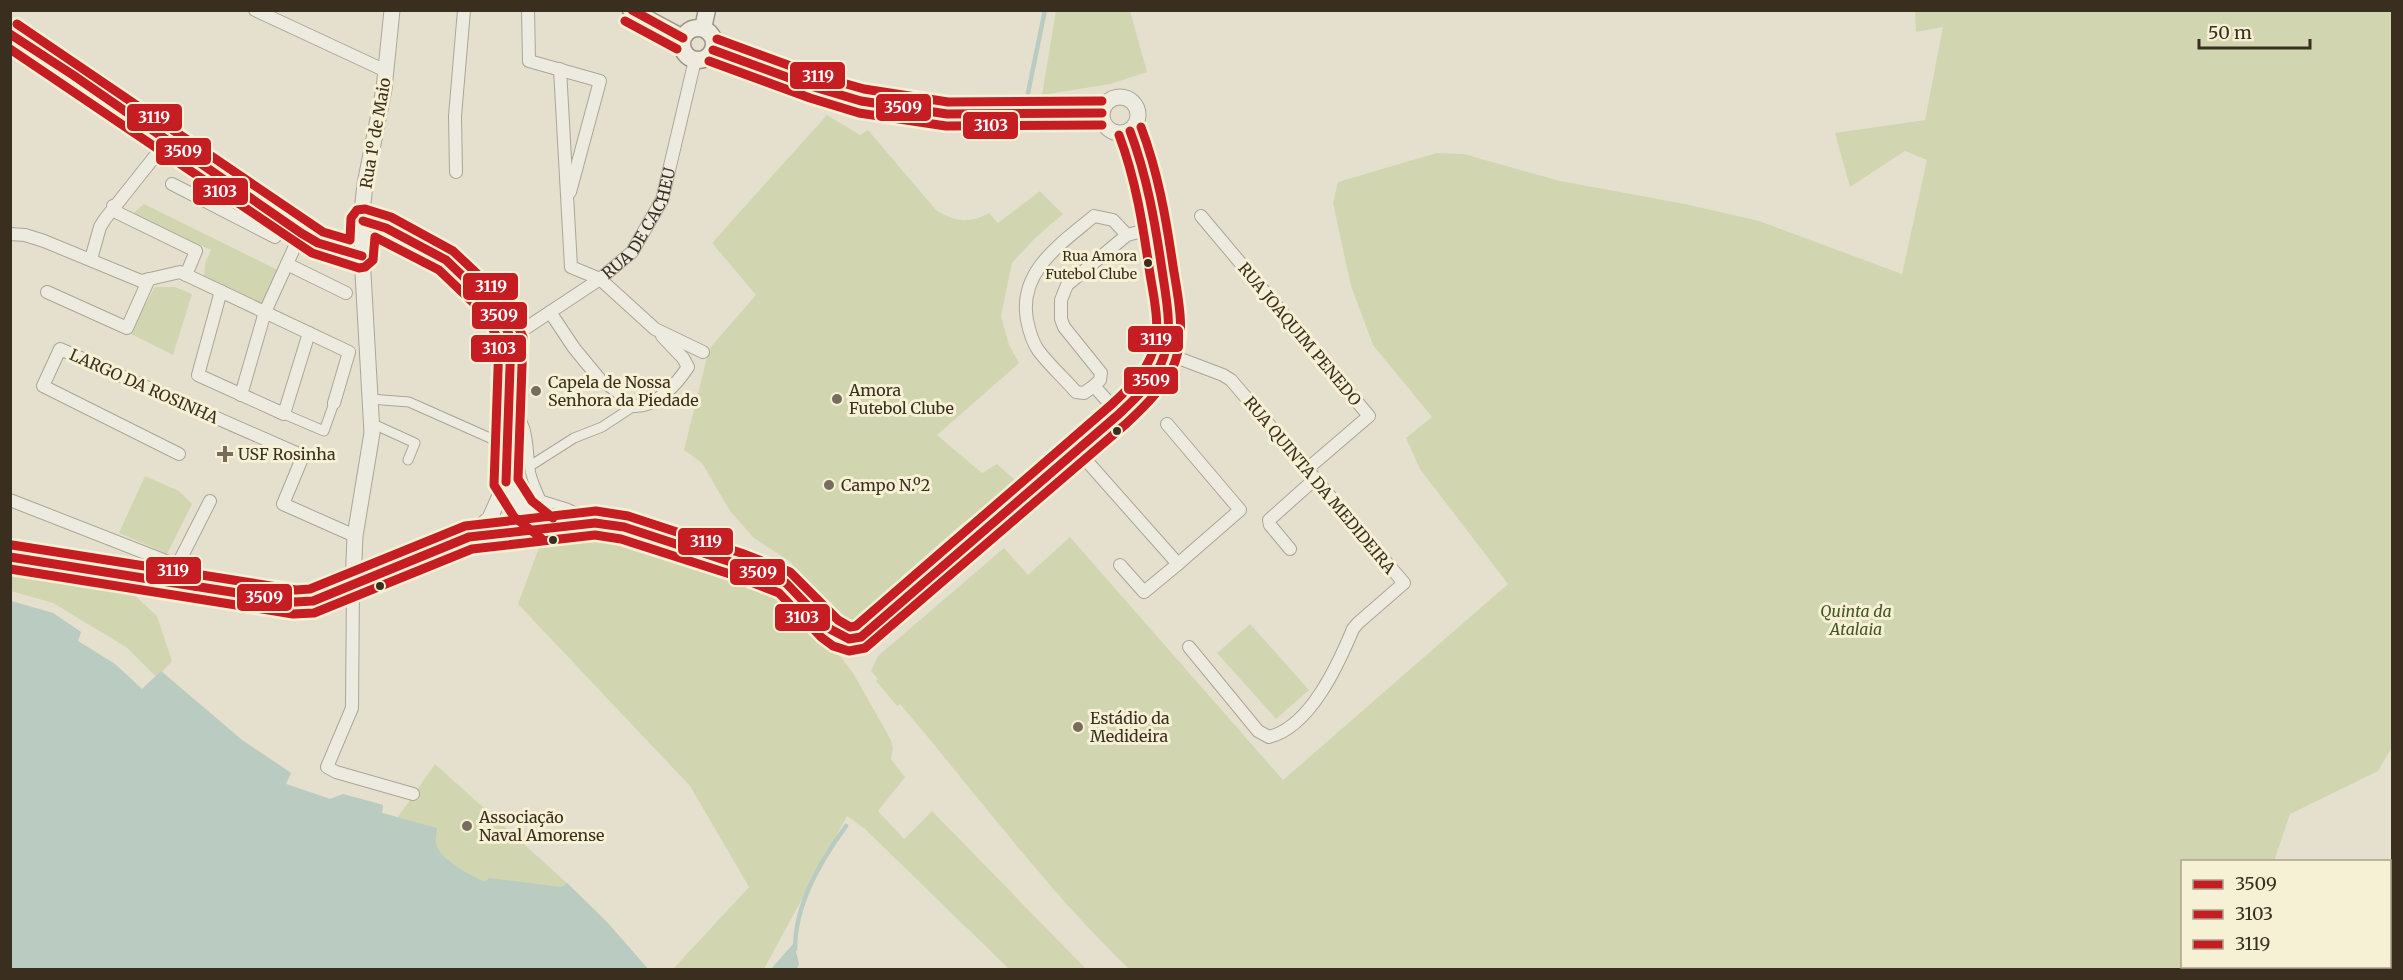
<svg xmlns="http://www.w3.org/2000/svg" width="2403" height="980" viewBox="0 0 2403 980" font-family="Merriweather,serif">
<style>
.green{fill:#d1d6b1}
.water{fill:#bacbc2}
.lines{fill:none;stroke-linecap:round;stroke-linejoin:round}
.stream{stroke:#bacbc2;stroke-width:4.5}
.pedestrian-casing{stroke:#aba597;stroke-width:11}
.minor-casing{stroke:#aba597;stroke-width:14}
.tertiary-casing{stroke:#aba597;stroke-width:17}
.secondary-casing{stroke:#9a9487;stroke-width:19}
.pedestrian{stroke:#edeae0;stroke-width:9}
.minor{stroke:#edeae0;stroke-width:12}
.tertiary{stroke:#edeae0;stroke-width:15}
.secondary{stroke:#edeae0;stroke-width:16}
.bus-1-casing{stroke:#f6f0d5;stroke-width:14}
.bus-2-casing{stroke:#f6f0d5;stroke-width:14}
.bus-3-casing{stroke:#f6f0d5;stroke-width:14}
.bus-1{stroke:#c61d23;stroke-width:9}
.bus-2{stroke:#c61d23;stroke-width:9}
.bus-3{stroke:#c61d23;stroke-width:9}
.bus-dot{fill:#3a2f1f;stroke:#f6f0d5;stroke-width:2}
.poi-dot{fill:#766d5c;stroke:#f6f0d5;stroke-width:2}
.labels{text-anchor:middle;stroke-width:6;stroke-linejoin:round;paint-order:stroke}
.bus-label{font-size:14px;fill:#3a2f1f;stroke:#f6f0d5;text-anchor:end}
.street-label{font-size:16px;fill:#3a2f1f;stroke:#f6f0d5}
.poi-label{font-size:16px;fill:#3a2f1f;stroke:#f6f0d5;text-anchor:start}
.park-label{font-size:16px;font-style:italic;fill:#455625;stroke:#f6f0d5}
.line-badge{stroke:#f6f0d5;stroke-width:2}
.badge-label{font-size:16px;text-anchor:middle;font-weight:bold;fill:#fff}
</style>
<rect width="100%" height="100%" fill="#e5e0ce"/>
<!-- green -->
<path class="green" d="M1056,11h74l17,61 -37,12 -68,11z
M1915,11h477v736l-14,24 -88,43 -16,47 -92,1v104h76v3h-1129c-84,-81 -153,-176 -229,-265l-3,2 -21,-25 2,-2 -7,-8 7,-15 126,-108 24,27 42,-38 213,243 225,-196 -88,-115 -14,-31 26,-21 -59,-72 -22,-59 -18,-83 5,-21 99,-29 27,1 96,27 125,23 74,17 143,53 25,-114 -22,-9 -55,36 -15,-54 90,-13 18,-93 -27,5z
M827,115l33,20 8,-5 68,80c19,12 33,14 53,3l9,10 42,-32 23,23 -28,24 -23,25 -11,53 8,29 10,18 -82,72 45,38 15,-9 19,17 -59,47 -96,85 9,10 -13,4 -14,-5 -48,-42 -3,-17 -38,-25 -24,-27 -28,-48 -18,-13 25,-101 47,-54 -44,-52z
M144,204l134,66 -17,35 -57,-28 1,-13 6,-14 -80,-35z
M155,287h20l17,7 -19,61 -44,-22z
M145,476l34,15 13,13 -25,50 -48,-21z
M611,533l136,38 1,10 5,4 16,1 18,14 36,34 30,39 38,67 2,8 -2,11 14,18 -27,34 26,28 28,-28 154,158h-77l-144,-140 -18,-13 -83,153h-91l76,-82 -59,-101 -172,-182 26,-70z
M11,564l124,22 -3,7 25,23 15,45 -10,11 80,68 49,33 -5,11 44,15 13,-5 40,11 -1,8 16,4 37,-53 132,119 40,39 41,47h-276l-361,-368 42,12 28,19 -3,9 37,23 27,25 14,-12 -30,-30 -73,-44 -42,-12z
M1250,624l59,66 -33,29 -59,-66z"/>
<!-- water -->
<path class="water" d="M11,601l42,12 28,19 -3,9 37,23 27,25 19,-18 81,69 49,33 -5,11 44,15 13,-5 40,11 -1,8 55,15c0,5 -2,11 -1,15 2,16 36,33 49,39l4,-4 73,9 5,-4 40,39 41,47h-637z
M794,943l5,21 -2,5h-26z"/>
<g class="lines">
<!-- stream -->
<path class="stream" d="M1028,93l17,-83
M795,949c0,-45 25,-87 51,-123"/>
<defs>
<path id="pedestrian" d="M370,399l39,3 99,44
M509,404c21,20 18,39 21,65 1,10 7,21 11,31l26,8 26,13
M284,414l40,17 10,-28
M371,423l44,20 -7,17
M530,466l44,-28 28,-11 32,-21 -32,-24"/>
<g id="minor">
<path d="M255,10l131,61"/>
<path d="M528,10l1,51 71,20 -30,111"/>
<path d="M10,34l63,41 228,158 17,10 44,13"/>
<path d="M560,69l11,198 29,12 55,50 48,23"/>
<path d="M456,172l-1,-56 9,-106"/>
<path d="M172,184l103,53"/>
<path d="M113,206l5,7 78,38 -10,24"/>
<path d="M225,211l10,-22"/>
<path d="M1201,216l168,200 -63,54"/>
<path d="M10,234l15,1 19,6 97,40 39,-9 169,80 -15,51"/>
<path d="M91,259l9,-32 5,-8 62,-78"/>
<path d="M287,264l59,29"/>
<path d="M221,291l-23,84 86,39 25,-81"/>
<path d="M47,292l80,36 22,-49"/>
<path d="M550,312l24,36 28,34"/>
<path id="s1" d="M511,338l89,-59 32,-27 30,-52 33,-140"/>
<path d="M1165,353l58,22 8,5 173,203 -46,40 -5,6c-15,36 -43,98 -84,108l-11,-6 -69,-84"/>
<path d="M1094,386l-10,7 -8,-1c-12,-14 -27,-27 -38,-42 -6,-9 -9,-20 -11,-30 -9,-49 34,-76 67,-104l19,4 14,15"/>
<path d="M241,395l24,-83 36,-79"/>
<path d="M634,406c22,1 42,-21 54,-39l-5,-9 -21,-22"/>
<path d="M1119,414l-25,-28 6,-6 1,-7 -37,-46 -3,-8v-19l6,-15 60,-50 27,-7"/>
<path d="M1077,450l101,114 62,-54 -73,-86"/>
<path d="M179,454l-136,-68 17,-37 243,107 -20,48 72,32"/>
<path d="M10,500l184,72 -5,13"/>
<path d="M1290,549l-20,-24 -1,-5 46,-41"/>
<path d="M1120,565l24,27 34,-28"/>
<path d="M177,566l33,-65"/>
<path d="M353,585l-1,123 -25,59 9,5 77,22"/>
</g>
<path id="tertiary" d="M713,50l101,37 47,14 86,13 79,-2 76,1
M1102 115a18 18 0 1 1 36 0a18 18 0 1 1-36 0Z
M363,221l23,7 60,32 49,47 16,31 -5,144 -16,36 -21,19
M506,482c10,21 20,35 41,46
M10,557l285,45 18,-1 156,-64 126,-14 29,4 113,37 49,19 44,46 10,7 9,3 12,-2 258,-223c36,-33 53,-53 49,-104 -10,-60 -15,-124 -38,-179
M353,585l2,-49 17,-103 -10,-177 1,-53 2,-19 19,-95 8,-79"/>
<path id="secondary" d="M631,10l52,28
M682 44a16 16 0 1 1 32 0a16 16 0 1 1-32 0Z
M703,28l4,-18"/>
</defs>
<!-- pedestrian casing -->
<use href="#pedestrian" class="pedestrian-casing"/>
<!-- minor casing -->
<use href="#minor" class="minor-casing"/>
<!-- tertiary casing -->
<use href="#tertiary" class="tertiary-casing"/>
<!-- secondary casing -->
<use href="#secondary" class="secondary-casing"/>
<!-- pedestrian -->
<use href="#pedestrian" class="pedestrian"/>
<!-- minor -->
<use href="#minor" class="minor"/>
<!-- tertiary -->
<use href="#tertiary" class="tertiary"/>
<!-- secondary -->
<use href="#secondary" class="secondary"/>
<defs>
<path id="bus-1" d="M632,10l51,28
M10,34l63,41 228,158 17,10 44,13
M713,50l101,37 47,14 86,13 155,-1
M363,221l23,7 60,32 49,47 16,31 -5,144
M10,557l285,45 18,-1 156,-64 126,-14 29,4 113,37 49,19 44,46 19,10 12,-2 258,-223c18,-17 37,-34 45,-58 9,-28 2,-58 -2,-86 -7,-48 -15,-94 -32,-139"/>
<path id="bus-2" d="M625,21l52,28
M10,49l302,204 47,15 6,-1 8,-7 2,-23 64,33 46,44 14,27 -5,144 20,32 27,21
M709,61l101,37 49,15 87,13 156,-1
M10,569l283,45 21,-1 158,-64 123,-14 26,4 112,36 46,18 42,44 12,9 16,5 16,-3 262,-225c19,-18 38,-36 48,-61 11,-31 3,-65 -2,-96 -7,-48 -15,-94 -32,-139"/>
<path id="bus-3" d="M17,24l306,208 27,8 1,-22 6,-8 8,-1 26,8 62,34 52,49 18,37 -5,142 14,22 21,17
M717,39l101,37 46,13 84,13 154,-1
M12,545l284,45 14,-1 155,-63 131,-15 32,5 113,37 49,19 48,48 12,7 6,-1 255,-221c16,-15 35,-32 42,-54 8,-25 1,-52 -3,-77 -7,-48 -14,-94 -31,-139"/>
</defs>
<!-- bus-1 casing -->
<use href="#bus-1" class="bus-1-casing"/>
<!-- bus-2 casing -->
<use href="#bus-2" class="bus-2-casing"/>
<!-- bus-3 casing -->
<use href="#bus-3" class="bus-3-casing"/>
<!-- bus-1 -->
<use href="#bus-1" class="bus-1"/>
<!-- bus-2 -->
<use href="#bus-2" class="bus-2"/>
<!-- bus-3 -->
<use href="#bus-3" class="bus-3"/>
</g>
<!-- markers -->
<g class="bus-dot">
<circle cx="1148" cy="263" r="5"/>
<circle cx="1117" cy="431" r="5"/>
<circle cx="553" cy="540" r="5"/>
<circle cx="380" cy="586" r="5"/>
</g>
<g class="poi-dot">
<circle cx="536" cy="391" r="6"/>
<circle cx="837" cy="399" r="6"/>
<path d="M222 445h6v6h6v6h-6v6h-6v-6h-6v-6h6z"/>
<circle cx="829" cy="485" r="6"/>
<circle cx="1078" cy="727" r="6"/>
<circle cx="467" cy="826" r="6"/>
</g>
<g class="labels">
<!-- bus labels -->
<g class="bus-label">
<text x="1137" y="261">Rua Amora<tspan x="1137" dy="18">Futebol Clube</tspan></text>
</g>
<!-- street labels -->
<g class="street-label">
<text transform="translate(375 133) rotate(-80)" y="6">Rua 1º de Maio</text>
<text dy="6" stroke="none"><textPath href="#s1" startOffset="177">RUA DE CACHEU</textPath></text>
<text transform="translate(1300 334) rotate(50)" y="6">RUA JOAQUIM PENEDO</text>
<text transform="translate(144 386) rotate(24)" y="6">LARGO DA ROSINHA</text>
<text transform="translate(1320 485) rotate(50)" y="6">RUA QUINTA DA MEDIDEIRA</text>
</g>
<!-- poi labels -->
<g class="poi-label">
<text x="548" y="388">Capela de Nossa<tspan x="548" dy="18">Senhora da Piedade</tspan></text>
<text x="849" y="396">Amora<tspan x="849" dy="18">Futebol Clube</tspan></text>
<text x="238" y="460">USF Rosinha</text>
<text x="841" y="491">Campo N.º2</text>
<text x="1090" y="724">Estádio da<tspan x="1090" dy="18">Medideira</tspan></text>
<text x="479" y="823">Associação<tspan x="479" dy="18">Naval Amorense</tspan></text>
</g>
<!-- park labels -->
<g class="park-label">
<text x="1856" y="617">Quinta da<tspan x="1856" dy="18">Atalaia</tspan></text>
</g>
</g>
<g class="line-badge">
<rect x="789" y="61" width="57" height="29" rx="6" fill="#c61d23"/>
<rect x="875" y="93" width="57" height="29" rx="6" fill="#c61d23"/>
<rect x="126" y="103" width="57" height="29" rx="6" fill="#c61d23"/>
<rect x="962" y="111" width="57" height="29" rx="6" fill="#c61d23"/>
<rect x="155" y="137" width="57" height="29" rx="6" fill="#c61d23"/>
<rect x="192" y="177" width="57" height="29" rx="6" fill="#c61d23"/>
<rect x="462" y="272" width="57" height="29" rx="6" fill="#c61d23"/>
<rect x="471" y="301" width="57" height="29" rx="6" fill="#c61d23"/>
<rect x="1127" y="325" width="57" height="28" rx="6" fill="#c61d23"/>
<rect x="470" y="334" width="57" height="29" rx="6" fill="#c61d23"/>
<rect x="1123" y="366" width="56" height="29" rx="6" fill="#c61d23"/>
<rect x="677" y="527" width="57" height="29" rx="6" fill="#c61d23"/>
<rect x="145" y="556" width="57" height="29" rx="6" fill="#c61d23"/>
<rect x="729" y="558" width="57" height="28" rx="6" fill="#c61d23"/>
<rect x="236" y="583" width="57" height="29" rx="6" fill="#c61d23"/>
<rect x="774" y="603" width="57" height="29" rx="6" fill="#c61d23"/>
</g>
<g class="badge-label">
<text x="818" y="82">3119</text>
<text x="903" y="113">3509</text>
<text x="154" y="123">3119</text>
<text x="991" y="131">3103</text>
<text x="183" y="157">3509</text>
<text x="220" y="197">3103</text>
<text x="491" y="292">3119</text>
<text x="499" y="321">3509</text>
<text x="1156" y="345">3119</text>
<text x="499" y="354">3103</text>
<text x="1151" y="386">3509</text>
<text x="706" y="547">3119</text>
<text x="173" y="576">3119</text>
<text x="758" y="578">3509</text>
<text x="264" y="603">3509</text>
<text x="802" y="623">3103</text>
</g>
<!-- border -->
<rect width="2403" height="980" fill="none" stroke="#3a2f1f" stroke-width="24"/>
<!-- legend -->
<rect x="2181" y="860" width="210" height="108" fill="#f6f0d5" stroke="#aba38c" stroke-width="1.5"/>
<rect x="2193" y="880" width="30" height="9" fill="#c61d23" stroke="#aba38c" stroke-width="1.5"/>
<text x="2235" y="890" font-size="18" fill="#3a2f1f">3509</text>
<rect x="2193" y="910" width="30" height="9" fill="#c61d23" stroke="#aba38c" stroke-width="1.5"/>
<text x="2235" y="920" font-size="18" fill="#3a2f1f">3103</text>
<rect x="2193" y="940" width="30" height="9" fill="#c61d23" stroke="#aba38c" stroke-width="1.5"/>
<text x="2235" y="950" font-size="18" fill="#3a2f1f">3119</text>
<!-- scale -->
<path d="M2199 39v9h111v-9" fill="none" stroke="#3a2f1f" stroke-width="3"/>
<text x="2208" y="39" font-size="18" fill="#3a2f1f" stroke="#f6f0d5" stroke-width="4.5" paint-order="stroke">50 m</text>
</svg>
